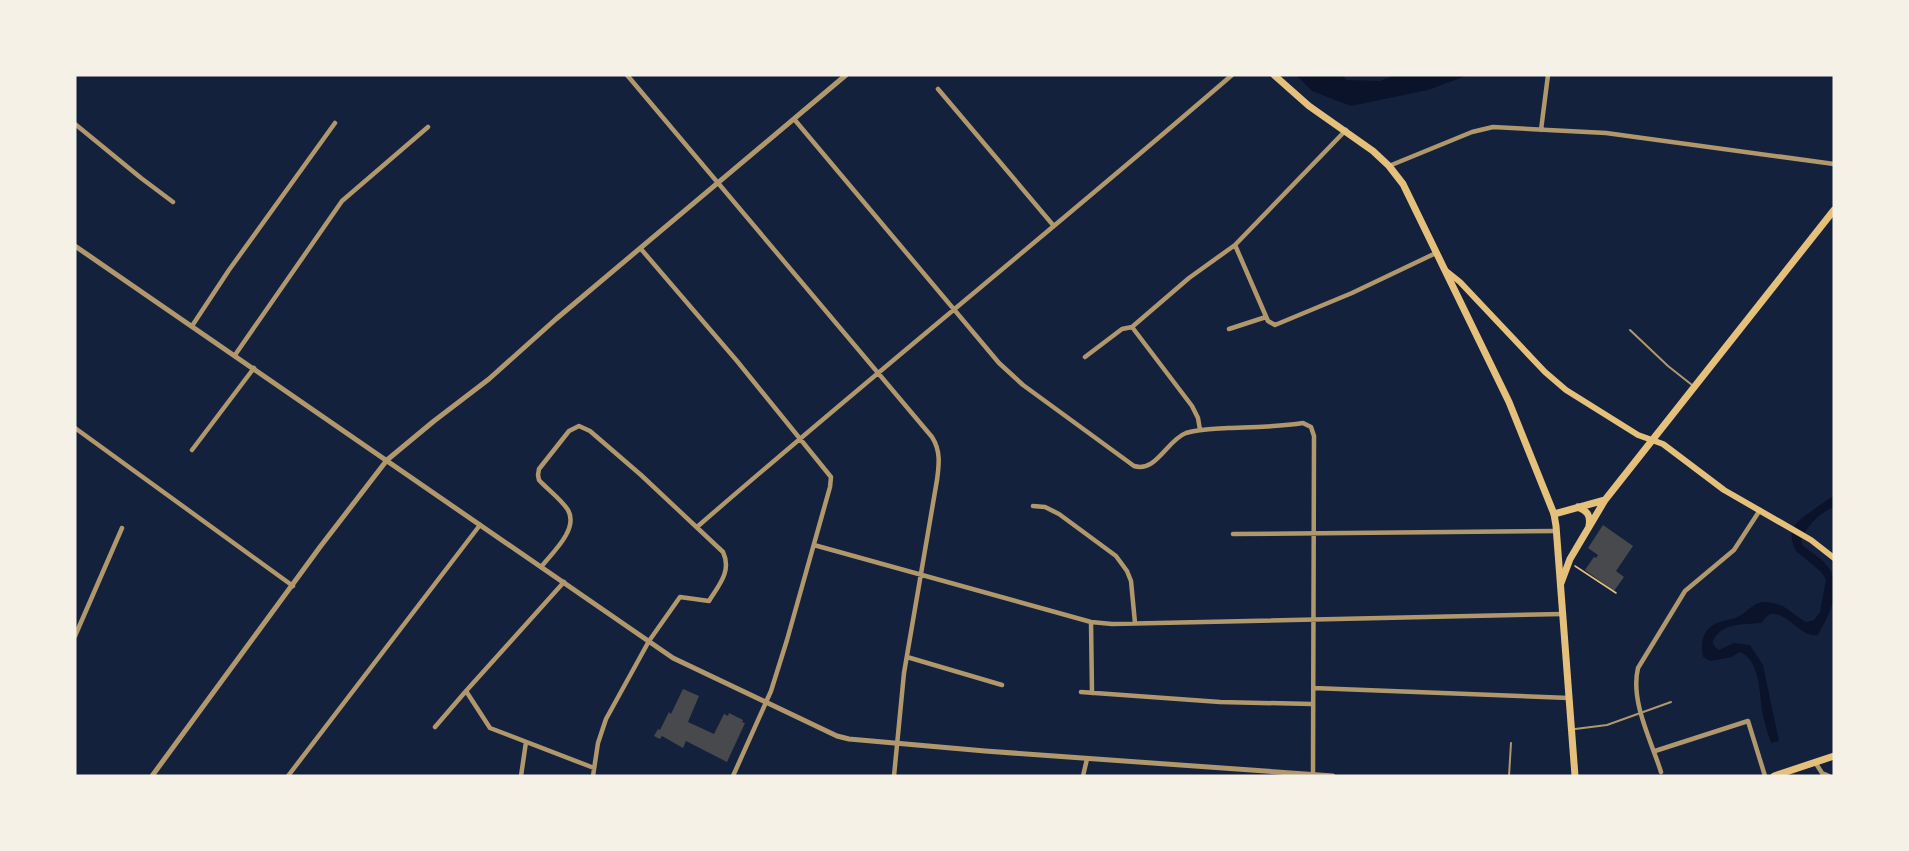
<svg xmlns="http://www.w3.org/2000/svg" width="1909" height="851" viewBox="0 0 1909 851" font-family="'Public Sans',sans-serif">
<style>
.water{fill:#0b132b}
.building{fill:#48494c}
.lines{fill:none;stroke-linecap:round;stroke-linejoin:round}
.path{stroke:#e5c07b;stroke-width:1.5}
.service{stroke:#b1986c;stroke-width:2}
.minor{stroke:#b1986c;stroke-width:4.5}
.tertiary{stroke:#b1986c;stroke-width:5}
.secondary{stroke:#e5c07b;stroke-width:6}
.primary{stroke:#e5c07b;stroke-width:7}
.trunk{stroke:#e5c07b;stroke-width:7}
</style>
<rect width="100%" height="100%" fill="#14213d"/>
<!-- water -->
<path class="water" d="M1296,75h46l5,5 33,1 14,-6h75l-41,15 -77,16 -39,-15z
M1834,496v11c-15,6 -28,20 -33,34l2,5c10,7 27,18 30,30 7,20 -6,42 -15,59 -17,3 -30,-23 -47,-21 -4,0 -7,6 -10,9 -18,2 -39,-1 -48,18l1,5 5,4 15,-7 16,2 13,20 16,76 -8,2c-3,-9 -6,-18 -8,-27 -4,-19 -2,-58 -24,-64l-7,5 -22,4 -7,-4c-3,-18 1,-31 20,-36 6,-2 13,-2 18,-6 8,-5 13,-13 24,-13 21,1 26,12 41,20l8,-2 6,-8 6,-33 -5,-7 -25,-21c-10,-19 -2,-28 13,-38 8,-6 16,-12 25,-17z"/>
<!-- building -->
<path class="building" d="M1603,525l30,21 -17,25 8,6 -10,14 -29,-21 9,-13 2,1 2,-3 -10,-7z
M683,689l16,7 -11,26 26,12 10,-20 4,2 1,-3 14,7 -1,2 3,1 -18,39 -41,-21 -3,7 -21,-12 -2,3 -6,-3 4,-7 2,1 9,-18 2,2z"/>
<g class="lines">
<!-- path -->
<path class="path" d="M1575,566l41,27"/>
<!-- service -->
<path class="service" d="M1630,330l38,36 24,19
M1575,729l32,-4 64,-23
M1509,776l2,-33"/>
<!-- minor -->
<path class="minor" d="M627,75l305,362c9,14 7,28 5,43l-33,193 -10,103
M938,89l115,136
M794,119l205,244 24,22 111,81c22,7 33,-26 52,-33 13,-4 28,-4 42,-5 25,-1 50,-1 75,-5l8,4 3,9 -1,338
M75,124l66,54 32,24
M1541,130l7,-55
M1389,166l83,-34 21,-5 113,6 228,31
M1235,245l33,76 7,4 77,-32 84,-40
M641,249l96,112 94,116 -1,10 -43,153 -16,51 -38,85
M192,326l37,-56 106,-147
M1132,327l60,79 6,12 2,12
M1229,329l37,-12
M235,355l107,-154 86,-74
M1085,357l37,-28 10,-2 57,-49 46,-33 111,-115
M75,428l218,158
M192,450l62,-82
M1033,506l12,1 14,7 57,42 11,15 4,10 4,42
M697,527c176,-153 358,-299 535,-452
M1233,534l324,-3
M814,545l277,77 21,2 451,-10
M541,567c11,-14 38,-38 27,-57 -7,-11 -21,-21 -29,-30l-1,-5 1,-6 30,-38 10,-5 11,5 51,44 82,77c9,19 -4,33 -14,49l-29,-4 -31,44 -43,78 -8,24 -5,33
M564,582l-98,109 24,37 104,40
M1091,622l1,71
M75,636l47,-108
M907,657l95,28
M1313,688l256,10
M1081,692l139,10 92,2
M435,727l31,-36
M1655,751l93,-30 17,55
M1815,762l7,11 7,3
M1661,772c-10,-32 -31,-71 -23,-104l47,-77 49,-41 26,-40
M288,776l192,-251
M521,776l5,-34
M1083,776l4,-17"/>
<!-- tertiary -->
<path class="tertiary" d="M75,246l598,412 164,78 12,3 136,12 348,25
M152,776l168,-229 67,-87 47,-39 55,-42 67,-60 290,-244"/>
<!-- secondary -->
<path class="secondary" d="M1445,270l15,12 85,90 21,18 72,45 25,9 61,46 87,50 23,18"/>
<!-- primary -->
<path class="primary" d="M1578,507c9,4 13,8 11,19
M1554,514l51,-14
M1561,583l9,-24 35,-59 229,-290
M1774,776l60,-20"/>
<!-- trunk -->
<path class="trunk" d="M1274,75l35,31 64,45 16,15 14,18 106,218 45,112 2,12 19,250"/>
</g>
<!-- border -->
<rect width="1909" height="851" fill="none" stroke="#f6f1e7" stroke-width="153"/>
</svg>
